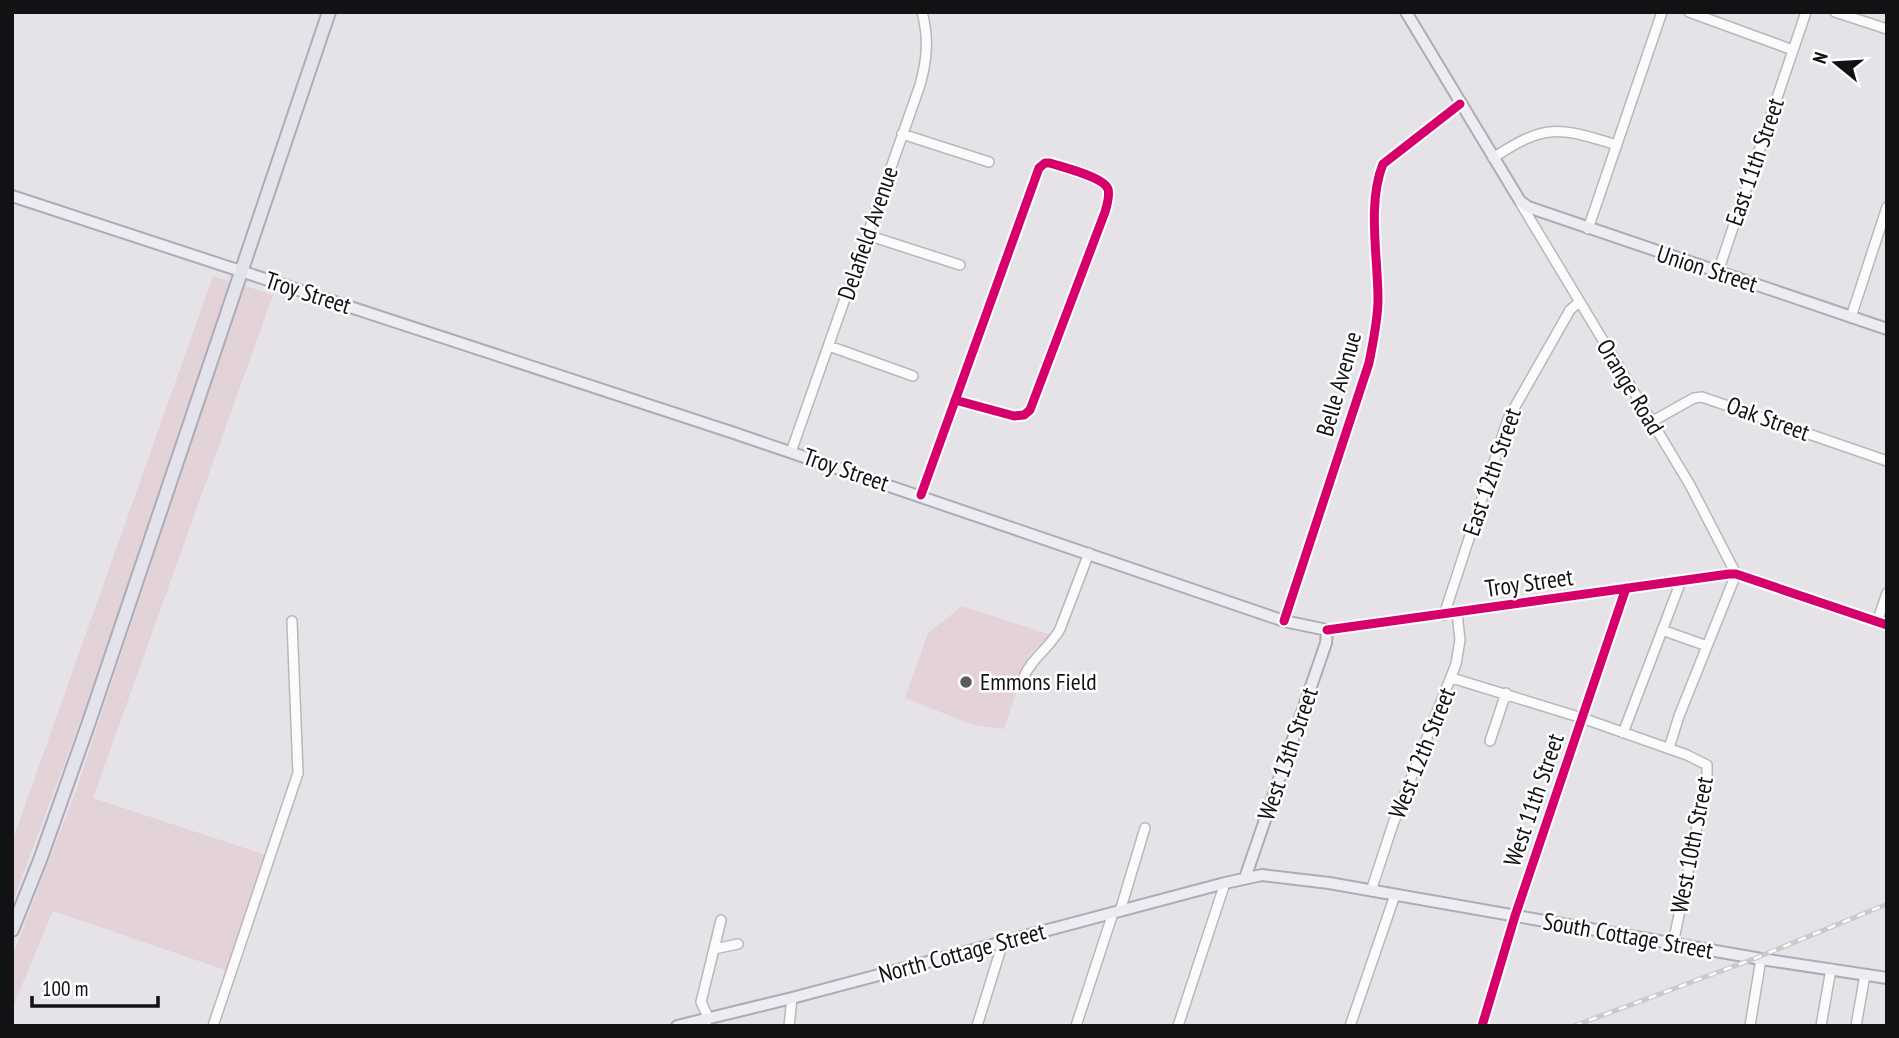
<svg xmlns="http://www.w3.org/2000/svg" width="1899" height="1038" viewBox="0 0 1899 1038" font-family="'PT Sans Narrow',sans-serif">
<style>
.green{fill:#e3d2d8}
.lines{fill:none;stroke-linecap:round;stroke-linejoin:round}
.minor-casing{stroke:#b9b7ba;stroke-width:12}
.major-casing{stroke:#adacb6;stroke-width:14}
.highway-casing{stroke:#adacb6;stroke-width:16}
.minor{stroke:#fbfbfc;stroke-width:9}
.major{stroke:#edecf2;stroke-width:10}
.highway{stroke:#e3e3eb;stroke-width:12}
.rail-casing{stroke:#cbcacb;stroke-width:5}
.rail{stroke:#fff;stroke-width:2.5;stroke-dasharray:8;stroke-linecap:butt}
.cycleway-casing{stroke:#fff;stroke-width:13}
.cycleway{stroke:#d6006c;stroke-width:9}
.poi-dot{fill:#5c5a5e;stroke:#fff;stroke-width:2.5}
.labels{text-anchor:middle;stroke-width:5;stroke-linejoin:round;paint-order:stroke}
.street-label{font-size:24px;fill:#121113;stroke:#fff}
.poi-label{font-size:24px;fill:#121113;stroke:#fff;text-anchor:start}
</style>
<rect width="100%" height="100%" fill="#e6e3e8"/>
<!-- green -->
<path class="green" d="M213,276l19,6 -149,432 -71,190v-62z
M243,285l30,10 -180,503 173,57 -38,116 -175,-60 -41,98v-52l65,-169z
M962,606l89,29 -22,20 -25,74 -31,-4 -68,-27 23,-65z"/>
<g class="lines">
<defs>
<path id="minor" d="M1689,12l104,38
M1835,12l52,17
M902,134l87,28
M1493,158c53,-35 65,-31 124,-13
M1521,204l169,281 46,89
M1588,229l74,-217
M867,235l93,30
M1718,272l88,-260
M1851,317l36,-110
M829,346l84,30
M1651,422l43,-24 8,-1 185,64
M791,452l129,-367c7,-25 9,-47 2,-73
M921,495l118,-327 6,-5h5c12,4 54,14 58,26 2,7 -1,16 -3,23l-75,198 -6,5 -10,1 -59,-16
M1444,615l64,-196 62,-109 9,-8
M1284,621l85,-258c4,-21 9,-43 9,-64 0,-42 -11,-96 5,-135l77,-60
M1877,622l10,-29
M1327,630l402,-56h7l151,51
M1662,630l45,16
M1452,678l130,40 105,37 20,10v13l-34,166
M1023,679c8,-21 27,-31 37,-50l29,-76
M1623,733l58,-152
M1490,741l16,-48
M1669,748l10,-32 57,-142
M1371,891l22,-67 63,-160 4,-24 -3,-27
M1120,911l25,-83
M714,949l7,-29
M213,1026l85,-253 -6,-152
M705,1026l3,-9 -7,-15 13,-53 24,-5
M789,1026l3,-28
M977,1026l26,-84
M1076,1026l37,-113
M1178,1026l47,-143
M1350,1026l45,-131
M1482,1026l33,-110 111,-328
M1750,1026l11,-67
M1821,1026l10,-57
M1856,1026l9,-51"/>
<path id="major" d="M1406,12l114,189 8,6 359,122
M12,196l722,237 550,188 43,9 -1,13 -81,235
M677,1026l115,-28 433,-115 37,-8 67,8 432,76 126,19"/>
<path id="highway" d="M12,930l28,-70 48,-135 241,-713"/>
</defs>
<!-- minor casing -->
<use href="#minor" class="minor-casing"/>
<!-- major casing -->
<use href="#major" class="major-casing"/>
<!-- highway casing -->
<use href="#highway" class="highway-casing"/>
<!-- minor -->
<use href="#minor" class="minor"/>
<!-- major -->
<use href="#major" class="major"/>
<!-- highway -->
<use href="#highway" class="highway"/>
<defs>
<path id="rail" d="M1574,1026l182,-68 131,-54"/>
</defs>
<!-- rail casing -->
<use href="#rail" class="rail-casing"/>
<!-- rail -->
<use href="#rail" class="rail"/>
<defs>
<path id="cycleway" d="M921,495l118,-327 6,-5h5c12,4 54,14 58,26 2,7 -1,16 -3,23l-75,198 -6,5 -10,1 -59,-16
M1284,621l85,-258c4,-21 9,-43 9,-64 0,-42 -11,-96 5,-135l77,-60
M1327,630l402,-56h7l151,51
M1482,1026l33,-110 111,-328"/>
</defs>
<!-- cycleway casing -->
<use href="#cycleway" class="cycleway-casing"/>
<!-- cycleway -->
<use href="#cycleway" class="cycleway"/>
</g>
<!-- markers -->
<circle class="poi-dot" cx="966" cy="682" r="7"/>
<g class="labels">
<!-- street labels -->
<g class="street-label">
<text transform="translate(1755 162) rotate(-71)" y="8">East 11th Street</text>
<text transform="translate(868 233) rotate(-71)" y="8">Delafield Avenue</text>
<text transform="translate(1707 269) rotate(18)" y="8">Union Street</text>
<text transform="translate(308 293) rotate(18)" y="8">Troy Street</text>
<text transform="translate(1339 384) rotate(-74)" y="8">Belle Avenue</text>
<text transform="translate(1630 387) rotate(59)" y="8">Orange Road</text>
<text transform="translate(1768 419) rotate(20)" y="8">Oak Street</text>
<text transform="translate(846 470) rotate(19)" y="8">Troy Street</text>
<text transform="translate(1492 472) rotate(-71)" y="8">East 12th Street</text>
<text transform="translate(1529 583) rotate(-8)" y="8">Troy Street</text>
<text transform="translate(1422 753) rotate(-68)" y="8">West 12th Street</text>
<text transform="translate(1288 754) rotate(-71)" y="8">West 13th Street</text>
<text transform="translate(1534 800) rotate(-71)" y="8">West 11th Street</text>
<text transform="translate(1692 845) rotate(-79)" y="8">West 10th Street</text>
<text transform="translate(1628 936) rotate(10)" y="8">South Cottage Street</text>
<text transform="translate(962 953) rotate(-15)" y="8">North Cottage Street</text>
</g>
<!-- poi labels -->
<g class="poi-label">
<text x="980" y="690">Emmons Field</text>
</g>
</g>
<!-- border -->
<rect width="1899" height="1038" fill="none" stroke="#121113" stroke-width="28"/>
<!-- north arrow -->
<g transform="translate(1836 63) rotate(288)" stroke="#ffffff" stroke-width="5" paint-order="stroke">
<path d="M0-5L12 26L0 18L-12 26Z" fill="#121113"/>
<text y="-10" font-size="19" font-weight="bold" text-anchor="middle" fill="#121113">N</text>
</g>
<!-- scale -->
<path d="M32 996v10h126v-10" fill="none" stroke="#121113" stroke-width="3.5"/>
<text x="42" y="996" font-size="21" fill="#121113" stroke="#ffffff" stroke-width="5" paint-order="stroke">100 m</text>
</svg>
